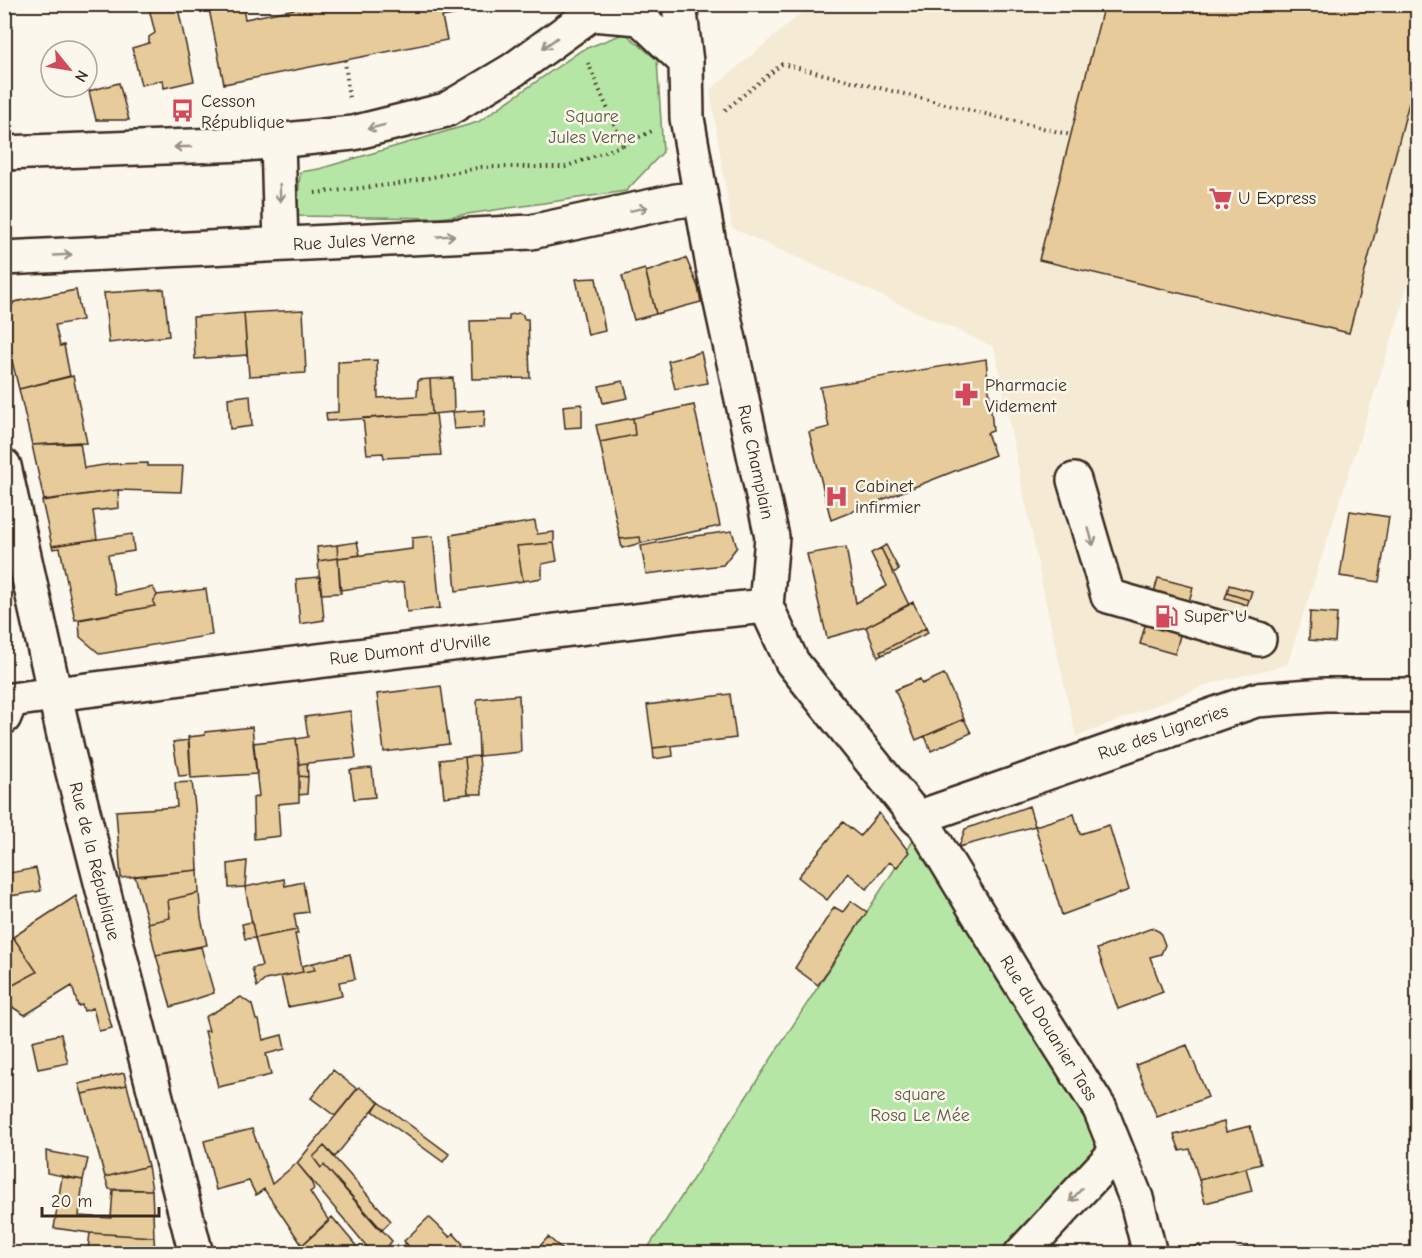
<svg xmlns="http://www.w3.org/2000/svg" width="1422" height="1258" viewBox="0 0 1422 1258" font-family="'Comic Neue',sans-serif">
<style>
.built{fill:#f5ead4}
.green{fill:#b5e6a6;stroke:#788862;stroke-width:1.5}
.building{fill:#e7cb9b;stroke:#3b2a1e;stroke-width:1.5}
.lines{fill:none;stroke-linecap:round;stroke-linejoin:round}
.minor-casing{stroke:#3b2a1e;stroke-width:38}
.path{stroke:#3b2a1e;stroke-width:4;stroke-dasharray:1.5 4.5;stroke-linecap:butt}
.minor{stroke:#fbf7ec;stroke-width:33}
.oneway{stroke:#9b9085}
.labels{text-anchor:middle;stroke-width:5;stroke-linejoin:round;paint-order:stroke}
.poi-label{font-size:18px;fill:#3b2a1e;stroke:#fbf7ec;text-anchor:start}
.park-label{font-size:18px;fill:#5a5940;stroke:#fbf7ec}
.street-label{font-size:18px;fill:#3b2a1e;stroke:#fbf7ec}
</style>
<rect width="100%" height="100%" fill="#fbf7ec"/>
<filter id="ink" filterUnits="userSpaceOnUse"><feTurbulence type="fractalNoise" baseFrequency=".0167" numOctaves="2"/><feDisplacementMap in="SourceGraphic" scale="12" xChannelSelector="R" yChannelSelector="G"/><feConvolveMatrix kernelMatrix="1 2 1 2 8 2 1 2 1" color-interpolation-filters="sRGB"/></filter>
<g filter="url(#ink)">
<!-- built -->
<path class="built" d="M811,5h606v244l-16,61 -114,355 -75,18 -136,54 -31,-138 -51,-252 -262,-119 -22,-138z"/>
<!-- green -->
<path class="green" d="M625,33l32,27 6,92 -37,39 -186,27 -143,-2 3,-44 19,-3 159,-47 104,-72z
M924,824l192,328 -95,101 -377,1z"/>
<!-- building -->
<path class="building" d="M148,4h29l17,77 -30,7 -1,-8 -22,5 -9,-37 17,-5v-6l6,-4z
M208,4h34l3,15 75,-15h137l2,10 -17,3 5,23 -223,44z
M1104,4h314v64l-69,265 -310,-73z
M119,83l10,37h-33l-7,-29z
M686,258l12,29 3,15 -45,12 -10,-42z
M645,269l11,45 -22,6 -12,-44z
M596,278l9,53 -17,4 -12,-56z
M164,289l5,47 -60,7 -5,-50z
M76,290l6,30 -27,5 5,21 4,-1 6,31 -51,13 -15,-60v-11l10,-16z
M303,310l3,63 -57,3 -5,-63z
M244,313l3,42 -52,4 -2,-42z
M519,313l4,2 1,4h4l2,59 -58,1 -2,-58 39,-1v-5z
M701,352l7,31 -33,6 -7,-28z
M986,359l7,72 -6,2 8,22 -164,65 -22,-88 20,-5 -9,-40z
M377,360l1,38 39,-2 1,-16 12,-1 2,35 -105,7 -1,-8 12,-1v-50z
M73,376l14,67 -55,2 -13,-56z
M453,378l1,34 -22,2 -2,-35z
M623,381l5,17 -25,5 -4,-17z
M250,395l2,31 -22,3 -2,-31z
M582,404v23l-17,1 -2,-22z
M694,405l26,121 -79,17 -1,-6 -20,2 -20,-97 35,-7 -2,-17z
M485,410l-1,17 -30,2 -2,-17z
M436,414l5,41 -57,3 -1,-5 -16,1 -4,-36z
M633,418l2,17 -35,7 -4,-17z
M80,442l4,26 27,-4 37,-1v3h35l-2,26 -63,-2 -74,10 -12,-55z
M118,490l1,18 -26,3 4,28 -45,7 -10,-45z
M1350,511l39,6 -10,65 -39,-6z
M535,521l2,13 17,-2v11l-37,3 6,35 -67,10 -5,-56z
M732,531l5,16 -14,18 -77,9 -5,-28 40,-8z
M132,534l2,17 -26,4 7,40 38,-8 4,8 -4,7 2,4 -80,14 -15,-72 -7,1 -1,-3z
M433,536l7,72 -33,4 -3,-30 -64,8 -2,-32 74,-9v-11z
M640,537l1,6 -19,5 -2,-9z
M357,542l3,13 -22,3 -1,-13z
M554,543l3,18 -15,3v14l-19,3 -6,-35z
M337,545l1,13 -20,3 -1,-14z
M886,545l13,25 -6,3 -12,-25z
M846,547l10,56 31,-17 -16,-33 10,-5 28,57 -43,22 -39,11 -20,-84z
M338,558l3,35 -20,1 -3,-33z
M4,567l5,17 -5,9z
M320,577l4,43 -24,4 -4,-45z
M1158,578l35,9 -18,67 -35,-10z
M1229,585l23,6 -3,9 -22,-7z
M206,589l6,46 -112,19 -20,-17 -1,-17 76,-14 -2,-4 4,-7z
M1227,593l22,7 -2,5 -22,-7z
M913,602l13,26 -46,24 2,3 -4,2 -12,-30z
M1310,612l27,2 -2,28 -26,-2z
M926,628l2,5 -46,22 -2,-3z
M944,674l20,45 -48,21 -21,-50 25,-11 2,5z
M441,686l8,58 -65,8 -7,-58z
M730,694l6,44 -83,10 -6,-43z
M519,695l2,57 -42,4 -2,-57z
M350,711l6,47 -57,6 -3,-25 12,-2 -3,-20z
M964,719l7,14 -40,18 -6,-15z
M252,727l5,47 -66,4 -3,-41 17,-2v-3z
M296,738l3,26v38l-21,2 2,32 -26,3 -1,-41 6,-2 -6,-53z
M189,740l2,35 -12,1 -6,-34z
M672,746l1,10 -19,3 -1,-11z
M479,756l3,38h-14l-3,-37z
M465,757l3,37 -24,3 -4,-37z
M307,763l1,14 -9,-1v-12z
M372,768l3,29 -21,2 -4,-29z
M299,776l9,1 -1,17 -8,1z
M192,782l3,25 3,63 -77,8 -5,-67 61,-4 -2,-24z
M1029,806l6,20 -76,21 6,-18z
M879,813l30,39 -12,15 -8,-5 -22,27 -19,-16 -21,27 -29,-23 45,-55 17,14z
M1074,814l6,20 29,-9 20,65 -67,25 -27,-89z
M247,861l-2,26 -16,1 -1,-24z
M36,868l5,23 -37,6v-23z
M198,870l1,23 -31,7 2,18 -22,5 -13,-47z
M284,879l1,7 18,-4 5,30 -14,2 3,16 -42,8 -10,-51z
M199,893l2,25 6,27 -51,10 -8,-32 22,-5 -2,-18z
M76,896l36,132 -13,3 -6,-23 -9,3 -2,-6 -4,1 -6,-20 -47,29 -21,-13v-12l33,-18 -24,-35z
M851,901l16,11 -49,73 -23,-17 39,-61 9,5z
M252,922l3,16 -10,1 -3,-15z
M1152,928l8,4 5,13 -4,9 -11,3 13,35 -45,17 -21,-60z
M297,930l1,4h-3l8,38 -38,8 -8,7 -5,-19 10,-2 -7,-28z
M13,937l24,35 -33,18v-48z
M201,947l13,46 -43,14 -15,-52z
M350,954l5,25 -16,3 3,14 -54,11 -7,-31 34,-6 -2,-7z
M313,963l2,7 -12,2 -1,-6z
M241,997l11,8 4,15h3l4,20 19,-5 3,14 -19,5 5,21 -53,12 -13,-56h4l-4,-14z
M61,1034l7,29 -30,6 -6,-28z
M1187,1045l21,52 -51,20 -21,-52z
M333,1070l24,19 -22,27 -24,-18z
M124,1073l3,12 -45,9 -3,-10z
M127,1085l21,81 -43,11 -23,-83z
M359,1087l20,15 -44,55 -11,-11 -11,11 8,11 3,-3 68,76 -10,13h-17l4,-5 -72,-86z
M379,1102l70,52 -6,8 -70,-51z
M1224,1122l2,10 24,-6 11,38 -62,16 -9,-31 -10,2 -6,-16z
M252,1129l20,55 25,-21 13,16 4,10 -4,3 19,29 -27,24 -38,-56 -8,6 -7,-14 -33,9 -12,-49z
M324,1146l67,75 -10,10 -57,-66 -3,3 -8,-11z
M46,1151l42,8 -5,21 -36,-7z
M148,1166l4,24 -43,-1 -4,-12z
M1246,1168l6,23 -47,12 -6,-23z
M62,1177l21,3 -4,36 32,2 2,-28h39l2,47 -64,-4 -36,-5z
M332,1217l31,37h-55l-6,-9z
M429,1217l21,20 3,-4 10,11 -10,10h-38l-11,-13z
M90,1233l64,4 1,17h-47l-1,-5h-19z
M548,1237l20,17h-35z
M406,1243l9,11h-19z
M1200,1245l3,9h-24v-4z
M1247,1247l2,7h-24z"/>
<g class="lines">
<defs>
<path id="minor" d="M679,4l7,58 1,56 14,80 12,68 59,271 -6,69 26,56 125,156 7,6 88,146 88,139 36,89 14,56
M278,142l3,102
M4,153l242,-9 107,-11 93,-23 67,-40 78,-56 49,4 46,44
M4,258l527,-26 145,-31 25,-3
M4,466l63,283 129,505
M1074,480l34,116 151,43
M4,717l7,-17 44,-6 651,-82 60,-6
M917,818l339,-118 69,-5h93
M1021,1254l95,-102"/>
</defs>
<!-- minor casing -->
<use href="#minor" class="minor-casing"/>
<!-- path -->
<path class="path" d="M345,60l4,38
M725,110l57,-46 289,71
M623,145l29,-14
M315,193l83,-9 84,-17h83l58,-22 -35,-82"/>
<!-- minor -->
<use href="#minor" class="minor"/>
</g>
<!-- one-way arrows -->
<defs><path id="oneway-shaft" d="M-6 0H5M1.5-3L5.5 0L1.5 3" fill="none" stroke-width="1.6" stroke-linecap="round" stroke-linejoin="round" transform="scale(1.5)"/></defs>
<g class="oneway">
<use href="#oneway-shaft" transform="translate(550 43) rotate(144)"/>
<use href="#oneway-shaft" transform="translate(376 127) rotate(166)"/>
<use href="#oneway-shaft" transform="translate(183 147) rotate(178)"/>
<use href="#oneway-shaft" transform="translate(280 193) rotate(88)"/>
<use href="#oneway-shaft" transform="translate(639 209) rotate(-12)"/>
<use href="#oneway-shaft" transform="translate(446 236) rotate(-3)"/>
<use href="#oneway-shaft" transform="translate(63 255) rotate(-3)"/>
<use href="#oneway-shaft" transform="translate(1091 537) rotate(74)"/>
<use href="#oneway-shaft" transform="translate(1076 1195) rotate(133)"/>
</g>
</g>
<!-- icons -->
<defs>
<symbol id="bus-bare" viewBox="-9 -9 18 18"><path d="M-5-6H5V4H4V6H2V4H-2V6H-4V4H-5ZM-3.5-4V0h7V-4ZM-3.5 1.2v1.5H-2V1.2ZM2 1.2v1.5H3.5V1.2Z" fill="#d1495b" stroke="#fbf7ec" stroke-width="2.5" paint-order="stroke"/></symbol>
<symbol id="supermarket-bare" viewBox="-9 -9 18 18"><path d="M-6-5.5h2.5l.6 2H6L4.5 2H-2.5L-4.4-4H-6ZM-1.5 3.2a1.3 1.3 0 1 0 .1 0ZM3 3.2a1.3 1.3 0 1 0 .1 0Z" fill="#d1495b" stroke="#fbf7ec" stroke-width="2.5" paint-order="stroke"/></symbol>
<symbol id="pharmacy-bare" viewBox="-9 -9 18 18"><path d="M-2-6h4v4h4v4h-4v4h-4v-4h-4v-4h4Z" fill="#d1495b" stroke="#fbf7ec" stroke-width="2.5" paint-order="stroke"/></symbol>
<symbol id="hospital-bare" viewBox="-9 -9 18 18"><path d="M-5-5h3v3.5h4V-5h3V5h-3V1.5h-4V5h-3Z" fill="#d1495b" stroke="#fbf7ec" stroke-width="2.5" paint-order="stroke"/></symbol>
<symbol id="fuel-bare" viewBox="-9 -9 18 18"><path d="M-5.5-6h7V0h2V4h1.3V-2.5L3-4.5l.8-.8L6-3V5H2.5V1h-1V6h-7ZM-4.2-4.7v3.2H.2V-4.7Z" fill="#d1495b" stroke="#fbf7ec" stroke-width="2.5" paint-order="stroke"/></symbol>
</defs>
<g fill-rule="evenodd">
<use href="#bus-bare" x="166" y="94" width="33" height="33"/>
<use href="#supermarket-bare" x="1204" y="182" width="33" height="33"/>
<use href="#pharmacy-bare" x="950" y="378" width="33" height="33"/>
<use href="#hospital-bare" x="820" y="480" width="33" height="33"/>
<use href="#fuel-bare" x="1150" y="600" width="33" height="33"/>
</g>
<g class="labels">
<!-- poi labels -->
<g class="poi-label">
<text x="201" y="107">Cesson<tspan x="201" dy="21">République</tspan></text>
<text x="1238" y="204">U Express</text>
<text x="985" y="391">Pharmacie<tspan x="985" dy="21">Videment</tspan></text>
<text x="855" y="492">Cabinet<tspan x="855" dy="21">infirmier</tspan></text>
<text x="1184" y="622">Super U</text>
</g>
<!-- park labels -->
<g class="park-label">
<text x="592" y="122">Square<tspan x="592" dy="21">Jules Verne</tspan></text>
<text x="920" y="1100">square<tspan x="920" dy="21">Rosa Le Mée</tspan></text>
</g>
<!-- street labels -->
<g class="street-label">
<text transform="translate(354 241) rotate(-3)" y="6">Rue Jules Verne</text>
<text transform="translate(756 462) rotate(78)" y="6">Rue Champlain</text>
<text transform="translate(410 649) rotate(-7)" y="6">Rue Dumont d'Urville</text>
<text transform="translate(1163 732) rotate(-19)" y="6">Rue des Ligneries</text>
<text transform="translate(95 861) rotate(76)" y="6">Rue de la République</text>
<text transform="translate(1049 1028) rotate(58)" y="6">Rue du Douanier Tass</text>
</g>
</g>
<!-- margin -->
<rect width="1422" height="1258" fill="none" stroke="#fbf7ec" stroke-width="24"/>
<rect x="12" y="12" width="1398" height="1234" fill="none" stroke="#3b2a1e" stroke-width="2" filter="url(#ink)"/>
<!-- north arrow -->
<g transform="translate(69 69) rotate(120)"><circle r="28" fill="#fbf7ec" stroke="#aea59a" stroke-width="1.5"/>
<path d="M0-4.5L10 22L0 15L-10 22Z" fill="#d1495b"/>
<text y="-9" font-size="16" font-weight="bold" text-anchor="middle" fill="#3b2a1e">N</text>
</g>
<!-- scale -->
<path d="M42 1207v9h117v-9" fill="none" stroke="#3b2a1e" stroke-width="3"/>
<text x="51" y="1207" font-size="18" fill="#3b2a1e" stroke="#fbf7ec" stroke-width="4.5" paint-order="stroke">20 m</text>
</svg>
